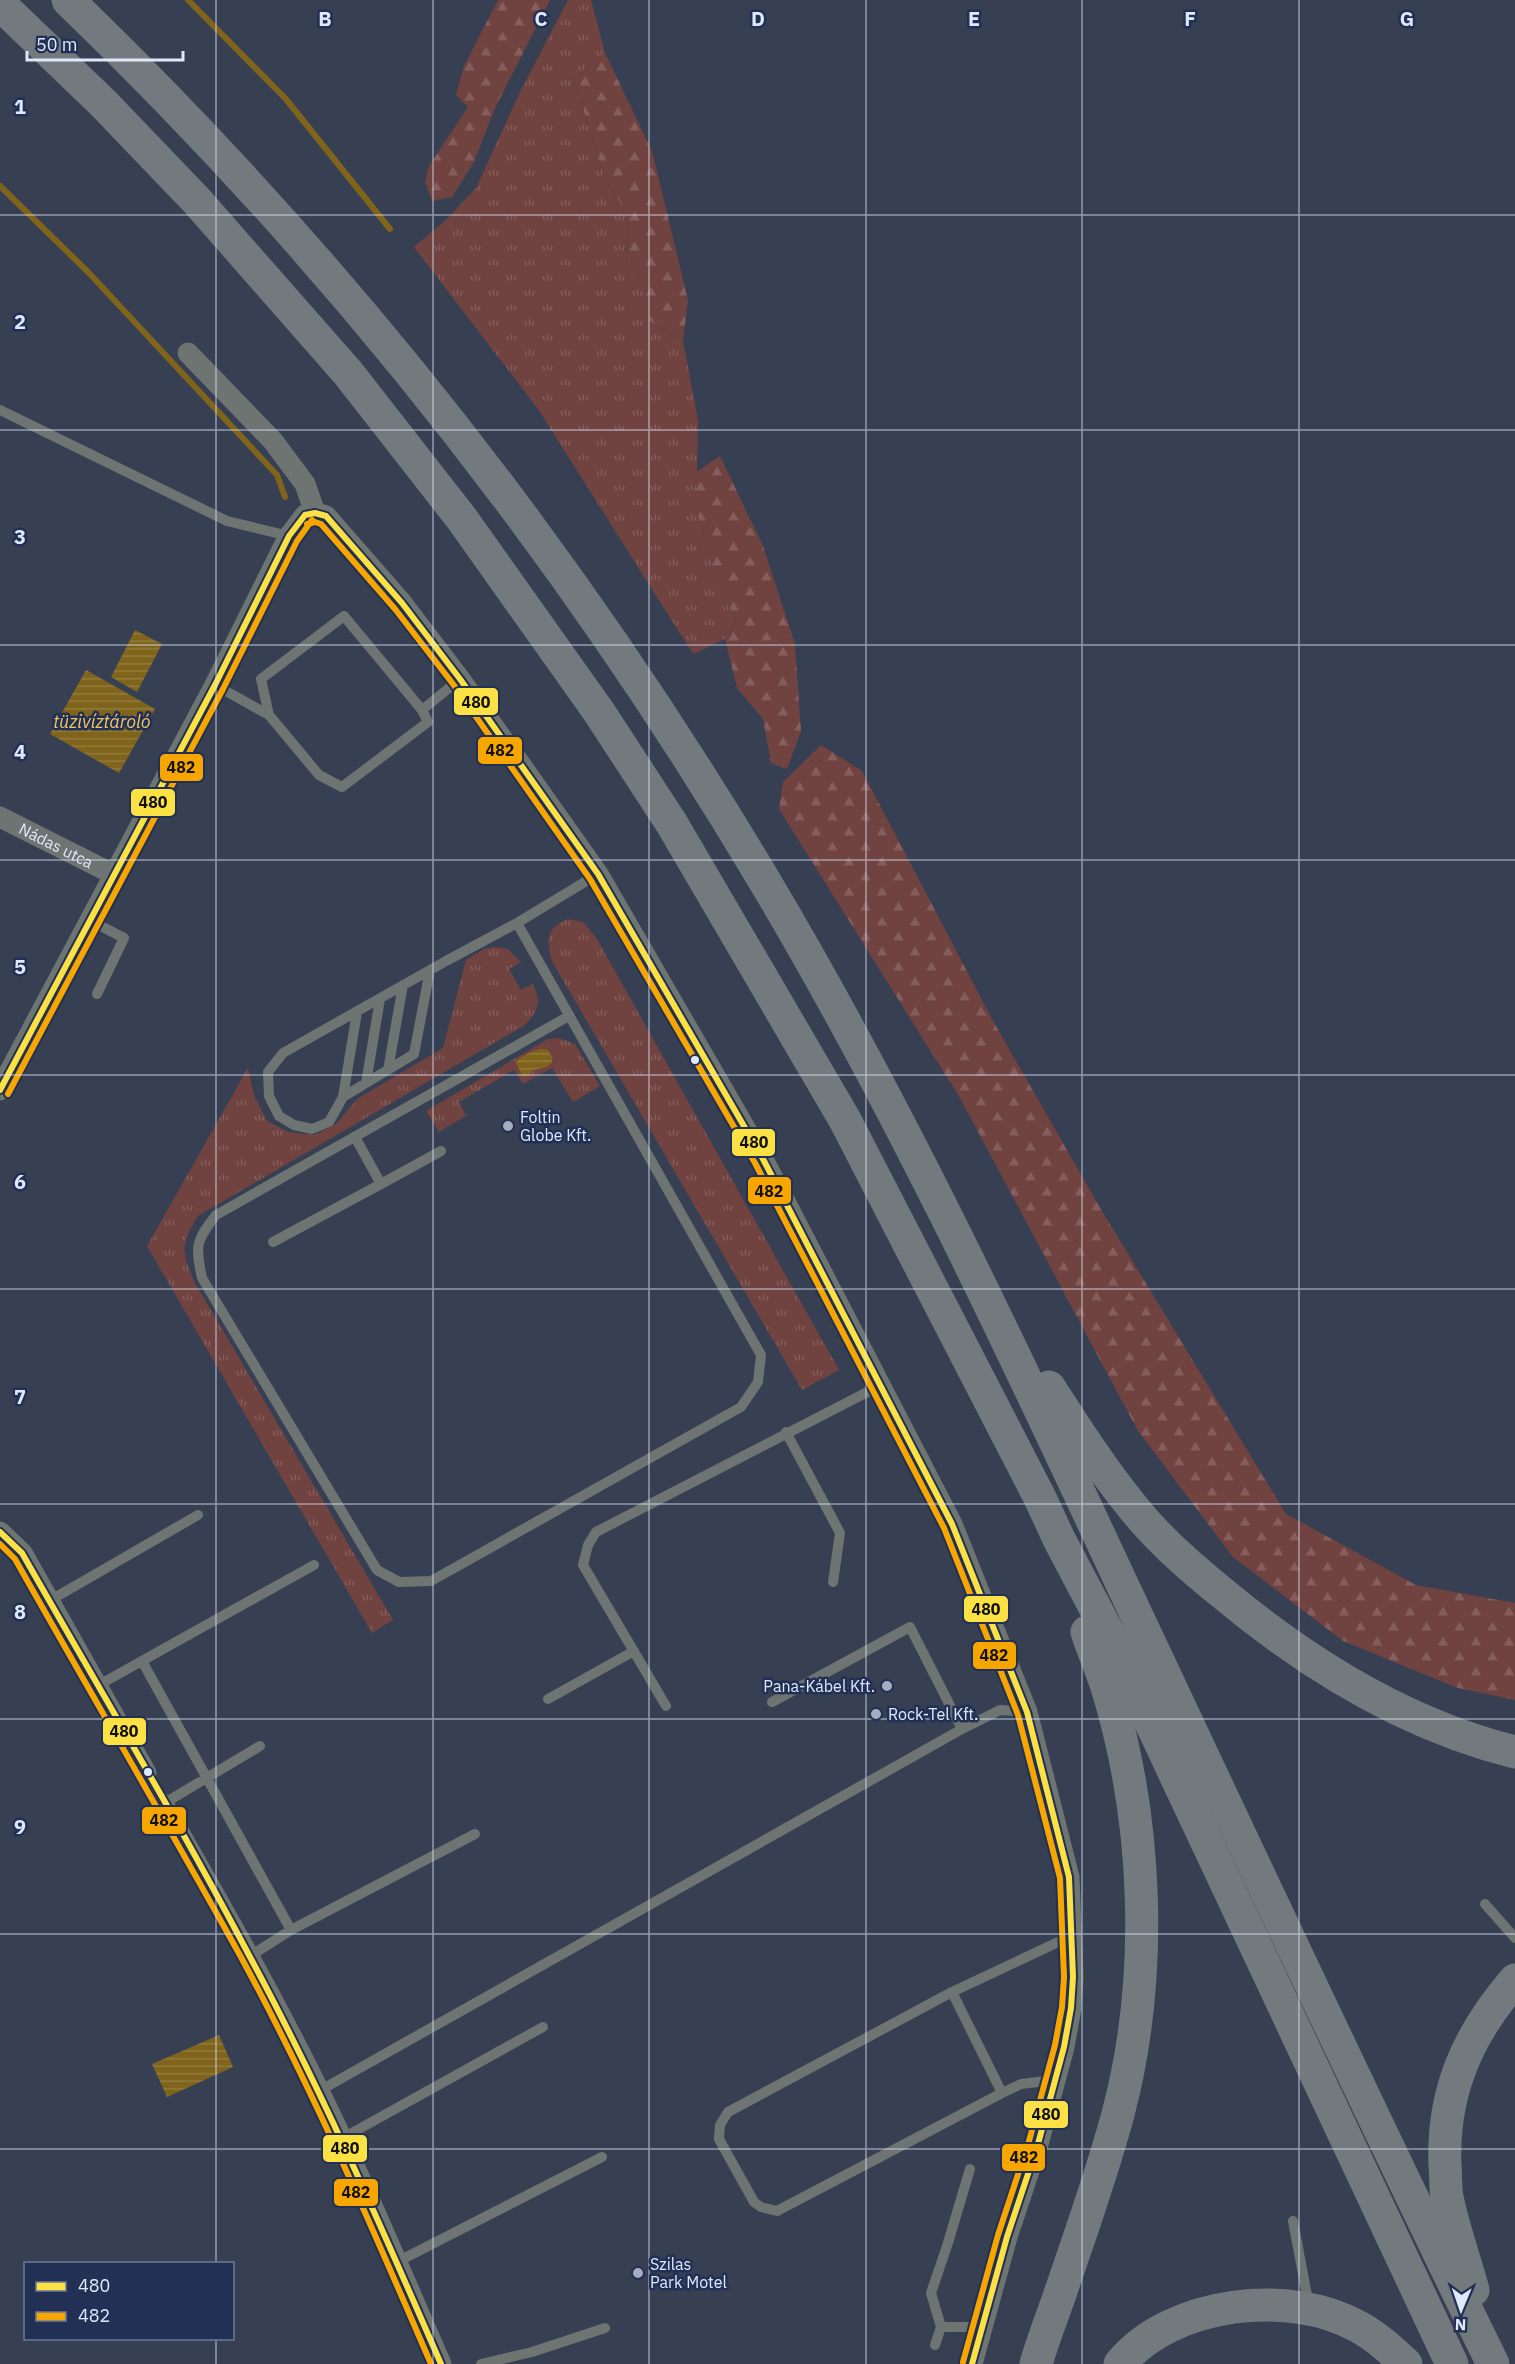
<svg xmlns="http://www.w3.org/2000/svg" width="1515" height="2364" viewBox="0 0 1515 2364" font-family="'IBM Plex Sans',sans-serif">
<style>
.grass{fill:url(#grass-tufts)}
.forest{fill:url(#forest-firs)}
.water{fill:url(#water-rules)}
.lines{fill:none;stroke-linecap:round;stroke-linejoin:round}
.stream{stroke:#80641b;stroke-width:6}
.lane{stroke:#6d7472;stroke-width:10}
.street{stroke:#6d7472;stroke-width:21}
.highway{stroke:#727a7d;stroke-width:33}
.bus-1-casing{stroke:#213054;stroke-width:10}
.bus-2-casing{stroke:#213054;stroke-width:10}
.bus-1{stroke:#fbe143;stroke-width:6}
.bus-2{stroke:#f7a600;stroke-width:6}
.grid{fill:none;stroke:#e0e9fc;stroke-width:1.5;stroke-opacity:0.55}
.bus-dot{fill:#e0e9fc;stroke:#213054;stroke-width:2}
.poi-dot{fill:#a5aec1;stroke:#213054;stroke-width:2}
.labels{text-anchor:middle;stroke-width:5;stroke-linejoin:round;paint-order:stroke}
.street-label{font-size:16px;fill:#e0e9fc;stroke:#213054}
.poi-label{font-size:16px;fill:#e0e9fc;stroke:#213054;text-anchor:start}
.water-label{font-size:18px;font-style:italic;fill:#f3c65d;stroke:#213054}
.grid-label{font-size:20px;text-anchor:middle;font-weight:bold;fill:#e0e9fc;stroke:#213054;stroke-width:5;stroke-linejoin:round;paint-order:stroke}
.line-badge{stroke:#213054;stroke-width:2}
.pale-badge-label{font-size:16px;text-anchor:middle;font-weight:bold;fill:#111}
</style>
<defs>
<pattern id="grass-tufts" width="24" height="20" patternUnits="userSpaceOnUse" patternTransform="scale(1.5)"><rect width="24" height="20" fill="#704240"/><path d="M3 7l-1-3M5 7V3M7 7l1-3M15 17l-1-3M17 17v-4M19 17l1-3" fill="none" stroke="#845d5c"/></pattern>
<pattern id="forest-firs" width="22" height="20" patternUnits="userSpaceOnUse" patternTransform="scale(1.5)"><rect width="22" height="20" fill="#704240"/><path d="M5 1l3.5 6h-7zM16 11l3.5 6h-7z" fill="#845d5c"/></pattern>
<pattern id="water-rules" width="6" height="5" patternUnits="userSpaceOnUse" patternTransform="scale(1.5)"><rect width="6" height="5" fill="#80641b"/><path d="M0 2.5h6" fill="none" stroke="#927a3d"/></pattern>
</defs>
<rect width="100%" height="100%" fill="#373f53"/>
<!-- grass -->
<path class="grass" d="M568,0h23l14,53 -32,25 32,101 21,32 1,55 18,15v37l38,23 15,79 -2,89 21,69 19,44 -11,17 -32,15 -155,-245 -124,-162 33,-28 29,-31 44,-96z
M568,919l15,3 14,17 242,431 -37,20 -249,-427c-8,-21 -7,-36 15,-44z
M495,947l13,2 13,13 -12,7 12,21 12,-6c9,19 5,27 -8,41l-327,191c-18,29 -17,36 -3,67l198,337 -21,13 -225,-387 101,-178 6,27 13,26 21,11 27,3 21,-11 21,-25 86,-51 23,-88 18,-11z
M559,1038l16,6 25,42 -27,16 -21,-34 -29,16 -9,-14 -55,32 7,14 -27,16 -13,-21 122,-72z"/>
<!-- forest -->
<path class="forest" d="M498,0h52l-55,108 -21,54 -22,35 -20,4 -7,-20 4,-15 39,-59 -12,-12 8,-29z
M605,53l47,98 36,149 -5,41 -38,-23v-37l-18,-15 -1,-55 -21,-32 -32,-102z
M720,456l43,90 32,98 6,87 -14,38 -16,-6 -8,-44 -26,-31 -12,-49 11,-17 -19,-44 -21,-69v-37z
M821,745l41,26 130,248 107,187 187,308 130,71 99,18v97l-57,-12 -115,-47 -110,-84 -95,-126 -178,-333 -181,-289 4,-27z"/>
<!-- water -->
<path class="water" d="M135,630l27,14 -25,48 -26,-15z
M86,670l69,39 -36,64 -69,-39z
M542,1049l6,1 4,7v5l-5,5 -14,3 -5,6h-6l-6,-14c5,-6 18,-12 26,-13z
M219,2035l14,32 -66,30 -15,-33z"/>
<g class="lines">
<!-- stream -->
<path class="stream" d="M188,0l97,98 105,131
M0,186l88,86 189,203 8,22"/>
<!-- lane -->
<path class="lane" d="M0,410l227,111 62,15
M215,685l54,30 50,60 23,12 86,-65 -6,-12
M269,715l-8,-36 83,-63 78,94 38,-31
M91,921l33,17 -27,56
M517,923l244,432 -3,27 -17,25 -310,174 -32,1 -22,-12 -175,-292c-7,-33 -6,-37 14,-63l353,-199
M430,970l-16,84 -71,43 -14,25 -17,7 -18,-4 -15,-9 -10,-20 -1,-24 15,-19 163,-92 71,-38 81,-49
M388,1070l15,-85
M366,1083l14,-84
M343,1097l14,-85
M355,1137l26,47 60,-33
M273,1242l108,-58
M786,1432l54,101 -7,49
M49,1601l149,-86
M142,1661l149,269
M97,1686l217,-121
M548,1699l86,-48
M772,1702l138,-75 52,102
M666,1706l-83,-141 5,-20 8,-13 285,-147
M146,1773l17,31 97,-58
M1485,1904l30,34
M250,1956l41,-26 184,-96
M952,1992l50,101
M1054,2080l-33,4 -19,9 -225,118 -16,-4 -7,-5 -35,-63 1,-14 8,-13 224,-120 119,-56
M319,2091l643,-362 38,-19 27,2
M341,2139l202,-112
M1293,2221l16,85
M397,2262l205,-105
M941,2327h40
M935,2345l6,-18 -10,-34 16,-47 23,-77
M481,2364l51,-12 73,-24"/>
<!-- street -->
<g class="street">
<path d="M188,353l85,88 32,43 10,29"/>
<path id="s1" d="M0,817l113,57"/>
<path d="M0,1090l215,-405 74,-149 16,-21 10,-2 11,3 76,87 58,76 138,195 165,285 189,365 75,188 42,165 4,100 -2,31 -7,39 -26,97 -31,93 -35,127"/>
<path d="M0,1532l22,21 124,220"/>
<path d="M163,1804c54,95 108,189 156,287 44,89 82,182 122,273"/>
</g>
<!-- highway -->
<path class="highway" d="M68,0c272,262 506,560 699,885 133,224 244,461 354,697 123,261 245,523 372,782
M0,4l103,99 94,98 151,172 114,146 137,193 73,112 173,296 195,378 19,41 52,99 341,726
M1049,1387c27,42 54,84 86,123 25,31 55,57 86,82 85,71 185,133 294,160
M1473,2290c-8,-30 -20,-62 -26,-93 -2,-11 -1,-22 -2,-32 -3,-73 23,-131 70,-185
M1036,2364c7,-25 17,-49 25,-73 20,-59 41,-117 57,-177 36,-136 30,-293 -11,-427 -6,-18 -14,-37 -20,-55
M1120,2364c52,-63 170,-76 239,-37 18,10 32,23 47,37"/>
<defs>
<path id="bus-1" d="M305,515l10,-2 11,3 76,87 58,76 138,195 165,285 189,365 75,188 42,165 4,100 -2,31 -7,39 -26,97 -31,93 -35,127
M0,1090l215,-405 74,-149 16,-21
M0,1532l22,21c76,134 156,267 228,404 71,132 131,269 191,407"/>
<path id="bus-2" d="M307,524l8,-2 6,2 74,85 58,75 137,195 165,284 189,365 74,187 42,163 4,99 -2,30 -7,38 -26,96 -31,94 -35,127
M8,1094l215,-405 74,-148 15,-21
M0,1544l15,15c75,133 153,266 227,400 71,131 130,268 189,405"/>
</defs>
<!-- bus-1 casing -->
<use href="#bus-1" class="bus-1-casing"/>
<!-- bus-2 casing -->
<use href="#bus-2" class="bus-2-casing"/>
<!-- bus-1 -->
<use href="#bus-1" class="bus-1"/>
<!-- bus-2 -->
<use href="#bus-2" class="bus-2"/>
</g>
<!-- grid -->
<path class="grid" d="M216,0v2264M433,0v2364M649,0v2364M866,0v2364M1082,0v2364M1299,0v2364M0,215h1515M0,430h1515M0,645h1515M0,860h1515M0,1075h1515M0,1289h1515M0,1504h1515M0,1719h1515M0,1934h1515M0,2149h1515M216,2338v26"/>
<!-- markers -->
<g class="bus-dot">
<circle cx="695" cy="1060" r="5"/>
<circle cx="148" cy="1772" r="5"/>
</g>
<g class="poi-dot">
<circle cx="508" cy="1126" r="6"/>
<circle cx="887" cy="1686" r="6"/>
<circle cx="876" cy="1714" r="6"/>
<circle cx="638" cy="2273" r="6"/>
</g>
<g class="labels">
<!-- street labels -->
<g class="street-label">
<text dy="6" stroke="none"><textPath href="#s1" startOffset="63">Nádas utca</textPath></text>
</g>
<!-- poi labels -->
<g class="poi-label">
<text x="520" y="1123">Foltin<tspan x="520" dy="18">Globe Kft.</tspan></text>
<text x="875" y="1692" text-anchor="end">Pana-Kábel Kft.</text>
<text x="888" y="1720">Rock-Tel Kft.</text>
<text x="650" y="2270">Szilas<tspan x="650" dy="18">Park Motel</tspan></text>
</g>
<!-- water labels -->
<g class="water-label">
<text x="102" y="728">tüzivíztároló</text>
</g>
</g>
<g class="grid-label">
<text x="325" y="26">B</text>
<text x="541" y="26">C</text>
<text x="758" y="26">D</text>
<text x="974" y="26">E</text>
<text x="1190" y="26">F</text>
<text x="1407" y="26">G</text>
<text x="20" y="114">1</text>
<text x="20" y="329">2</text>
<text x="20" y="544">3</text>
<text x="20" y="759">4</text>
<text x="20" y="974">5</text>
<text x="20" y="1189">6</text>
<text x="20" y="1404">7</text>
<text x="20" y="1619">8</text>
<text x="20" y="1834">9</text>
</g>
<g class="line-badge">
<rect x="453" y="687" width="46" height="29" rx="6" fill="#fbe143"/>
<rect x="477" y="736" width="46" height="29" rx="6" fill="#f7a600"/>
<rect x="159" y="753" width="45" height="29" rx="6" fill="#f7a600"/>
<rect x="130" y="788" width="46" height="29" rx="6" fill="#fbe143"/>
<rect x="731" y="1128" width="45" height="29" rx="6" fill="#fbe143"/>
<rect x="747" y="1176" width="45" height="29" rx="6" fill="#f7a600"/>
<rect x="963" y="1595" width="46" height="28" rx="6" fill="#fbe143"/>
<rect x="972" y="1641" width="45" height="29" rx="6" fill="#f7a600"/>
<rect x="102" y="1717" width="45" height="29" rx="6" fill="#fbe143"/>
<rect x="141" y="1806" width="46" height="29" rx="6" fill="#f7a600"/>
<rect x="1023" y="2100" width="46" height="29" rx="6" fill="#fbe143"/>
<rect x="322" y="2134" width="46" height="29" rx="6" fill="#fbe143"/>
<rect x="1001" y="2143" width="45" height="29" rx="6" fill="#f7a600"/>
<rect x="333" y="2178" width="46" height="29" rx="6" fill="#f7a600"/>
</g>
<g class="pale-badge-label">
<text x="476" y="708">480</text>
<text x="500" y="756">482</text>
<text x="181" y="773">482</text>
<text x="153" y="808">480</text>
<text x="754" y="1148">480</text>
<text x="769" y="1197">482</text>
<text x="986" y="1615">480</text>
<text x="994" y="1661">482</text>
<text x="124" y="1737">480</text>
<text x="164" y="1826">482</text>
<text x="1046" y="2120">480</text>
<text x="345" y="2154">480</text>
<text x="1024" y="2163">482</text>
<text x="356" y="2198">482</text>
</g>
<!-- legend -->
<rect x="24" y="2262" width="210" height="78" fill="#213054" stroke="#6d7a97" stroke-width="1.5"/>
<rect x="36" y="2282" width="30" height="9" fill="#fbe143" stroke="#6d7a97" stroke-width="1.5"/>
<text x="78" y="2292" font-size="18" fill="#e0e9fc">480</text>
<rect x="36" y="2312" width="30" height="9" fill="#f7a600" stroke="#6d7a97" stroke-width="1.5"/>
<text x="78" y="2322" font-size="18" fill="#e0e9fc">482</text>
<!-- north arrow -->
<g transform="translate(1461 2310) rotate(182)" stroke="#213054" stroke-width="4.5" paint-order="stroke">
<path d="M0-4.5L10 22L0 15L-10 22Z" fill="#e0e9fc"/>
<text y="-9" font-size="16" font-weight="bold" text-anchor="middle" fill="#e0e9fc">N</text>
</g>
<!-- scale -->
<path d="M27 51v9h156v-9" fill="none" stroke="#e0e9fc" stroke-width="3"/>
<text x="36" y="51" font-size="18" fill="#e0e9fc" stroke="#213054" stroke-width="4.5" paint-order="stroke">50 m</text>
</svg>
